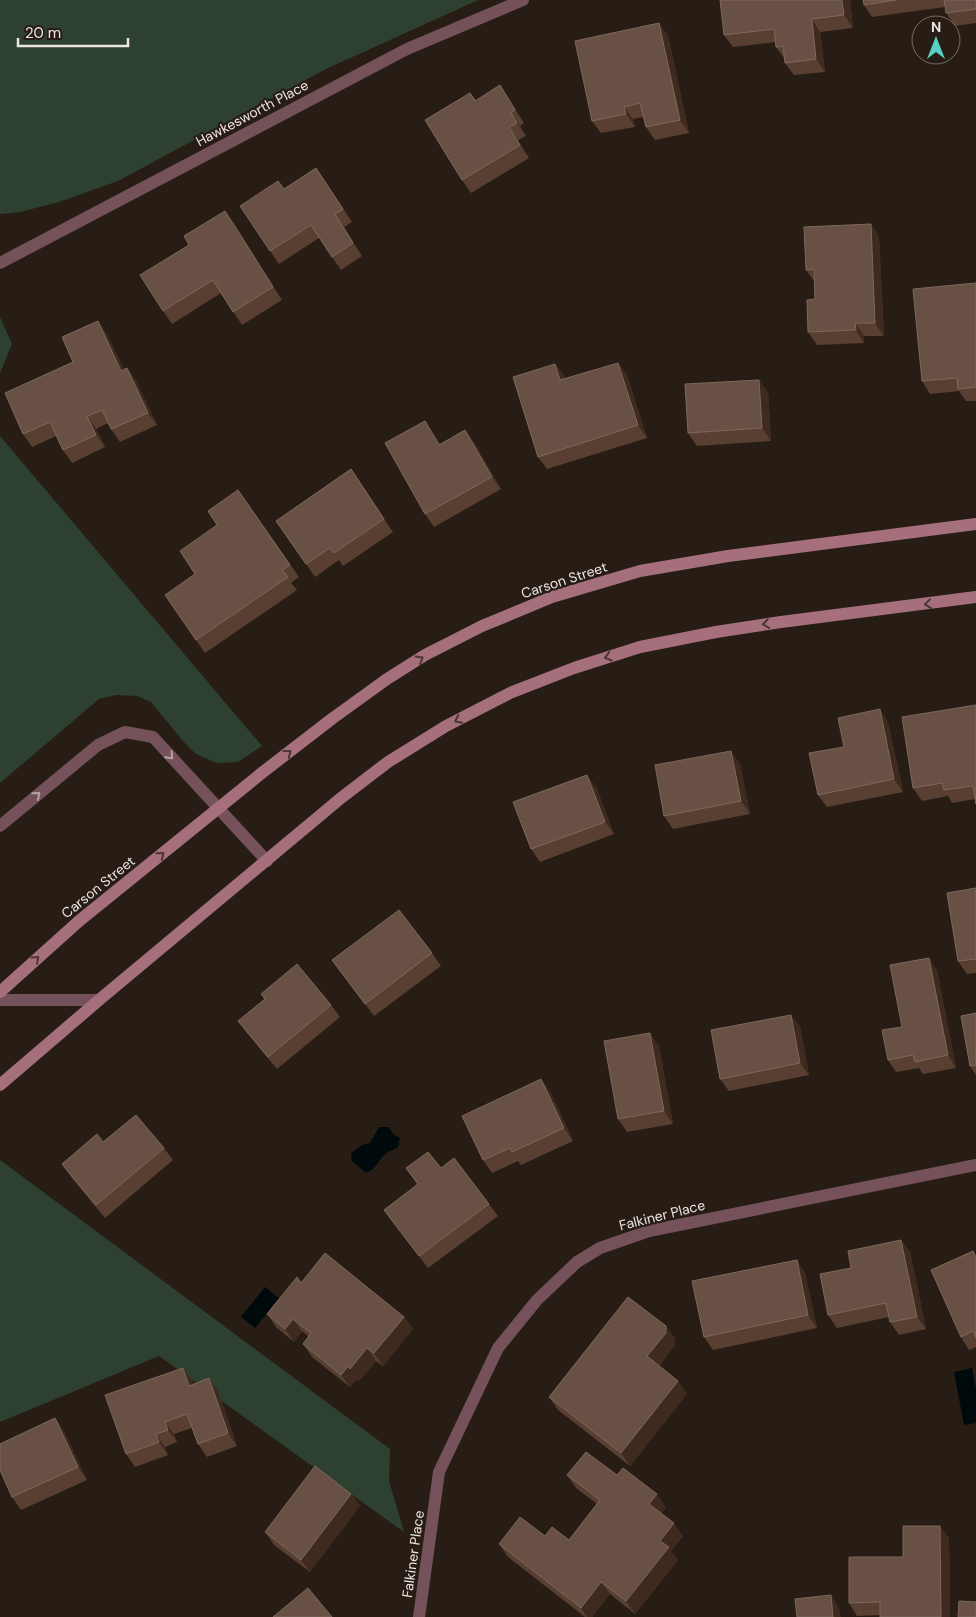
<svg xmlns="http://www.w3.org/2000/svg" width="976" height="1617" viewBox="0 0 976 1617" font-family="'DM Sans',sans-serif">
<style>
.green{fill:#2e4130}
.water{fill:#00090b}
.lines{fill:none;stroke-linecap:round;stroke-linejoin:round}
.lane{stroke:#75525a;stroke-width:12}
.street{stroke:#75525a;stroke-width:12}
.secondary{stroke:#a66f7c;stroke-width:12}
.wall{fill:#583f31}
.shaded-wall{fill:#3e2a1e}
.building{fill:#685144;stroke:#7d685c}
.oneway{stroke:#4d3634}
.oneway2{stroke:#b6a2a3}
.labels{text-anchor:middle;stroke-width:4.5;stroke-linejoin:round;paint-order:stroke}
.street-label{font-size:14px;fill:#ece4df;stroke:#271d15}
</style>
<rect width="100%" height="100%" fill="#271d15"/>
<!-- green -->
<path class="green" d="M0,0h478l-152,69 -208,112 -59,21 -39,10 -20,2z
M0,317l12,27 -12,29z
M0,436l262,310 -24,16 -21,1 -21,-9 -14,-14 -31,-38 -14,-6 -21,-1 -17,4 -99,84z
M0,1160l390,289 -1,32 15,51 -245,-176 -159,66z"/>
<!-- water -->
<path class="water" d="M379,1127h10l5,8 6,3 -2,9c-4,3 -11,4 -14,8 -6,6 -9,15 -18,18l-14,-12 -1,-8 11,-8 8,-2z
M265,1287l14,11 -24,30 -14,-11z
M972,1368l4,21v34l-12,2 -10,-53z"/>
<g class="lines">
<!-- lane -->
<path class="lane" d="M0,826l98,-81 27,-13 28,5 114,124
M0,1000h99"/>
<!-- street -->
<path class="street" d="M0,263l407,-214 116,-49
M419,1617l20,-145 59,-124 39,-48 40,-38 23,-14 49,-17 327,-66"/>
<!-- secondary -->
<path class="secondary" d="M0,992l79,-71 184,-149 70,-54 54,-39 38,-24 57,-29 70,-29 88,-26 88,-15 248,-32
M0,1085l99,-85 242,-202 47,-36 58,-36 64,-33 64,-25 66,-21 76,-15 65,-10 195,-25"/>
</g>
<!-- wall -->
<path class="wall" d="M850,0l3,28 -33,4 5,40 -31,3 -9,-12v-4l-9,-12v-5l-43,5 -9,-12z
M863,0h113v23l-21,3 -9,-13 -1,-6 -73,10 -8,-12z
M659,23l9,13 21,97 -34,7 -9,-13 -3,-10 -10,2 2,8 -34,6 -9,-12z
M470,93l6,7 33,-2 15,25 -4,3 6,10 -8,4 11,18 -58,35 -9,-13z
M325,181l27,41 -8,5 18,29 -21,14 -22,-32 -40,26 -9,-13 14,-62z
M234,223l48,77 -40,25 -21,-32 -49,31 -9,-13z
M871,224l8,13 5,99h-20v7l-47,2 -9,-13 7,-33 -1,-18 -8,-11z
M976,283v118h-10l-7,-10 -29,3 -8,-13z
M107,334l17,36 3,-2 9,13 21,44 -37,17 -9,-13 -3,-6 -12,6 9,18 -33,16 -9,-13 -7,-14 -24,11 -9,-13 50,-72z
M618,363l9,12 20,63 -100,31 -9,-12 17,-93 9,12v3z
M768,392l3,49 -74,5 -9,-13z
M434,434l6,10 34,-2 27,47 -67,38 -9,-13z
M351,469l42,63 -50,34 -4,-6 -24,17 -39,-56z
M238,490l61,87 -8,6 6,7 -92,63 -40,-58 30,-21 22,-49z
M976,705l-1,94 -23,4 -4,-7 -26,5 -9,-13z
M888,722l15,70 -76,15 -9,-12 26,-48z
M740,764l10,50 -77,15 -9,-13z
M596,787l18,47 -74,28 -9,-13z
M976,888v85l-9,1 -9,-13z
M432,953l9,13 -67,50 -42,-56z
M937,970l19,98 -33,6 -4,-6 -23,4 -8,-12 14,-33z
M261,994l70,11 9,12 -63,52 -30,-36 -9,-12 27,-22z
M976,1013v62l-6,-9z
M791,1015l9,12 9,48 -80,16 -9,-12z
M659,1046l14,78 -46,8 -9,-13z
M550,1091l23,50 -52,24 -3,-4 -26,12 -9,-13z
M164,1148l9,12 -68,58 -34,-41 -9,-13z
M406,1168h35l48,36 9,12 -70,52 -44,-58 34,-25z
M901,1240l9,12 16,77 -27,6 -9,-13 -1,-5 -52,11 -9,-13 23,-47z
M976,1255v92l-7,3 -8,-13z
M797,1260l8,13 12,55 -104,22 -9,-13z
M301,1282l103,35 9,12 -30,37 -7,-5 -17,20 -2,-2 -7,8 -38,-30 -9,-13 6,-7 -7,-6 -8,11 -18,-15 -9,-13z
M666,1326l9,13v6l-16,21 19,15 9,13 -57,72 -72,-56 -9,-13z
M183,1368l9,13 1,3 25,7 19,55 -30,11 -9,-13 -6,-16 -18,6 3,8 -12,5 3,8 -33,12 -9,-13z
M55,1418l9,13 23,49 -66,30 -9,-13z
M567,1475h50l49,32 -5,6 22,23 -12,15 7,9 -43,54 -25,-20 -18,23h-7l-77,-60 -9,-13 70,-4 28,-36 -21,-16z
M351,1494l9,12 -50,66 -36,-27 -9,-13z
M949,1538l1,79h-70v-2l-23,1 -8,-13 54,-46z"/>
<!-- shaded-wall -->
<path class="shaded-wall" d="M842,0h8l3,28 -9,-13z
M812,19l8,13 5,40 -9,-13z
M659,23l9,13 21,97 -9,-13z
M500,85l9,13 15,25 -9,-13z
M624,107l9,12 2,8 -9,-13z
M511,113l9,13 6,10 -9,-13z
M509,127l9,13 11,18 -9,-13z
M225,211l9,12 48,77 -9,-13z
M335,214l9,13 18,29 -9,-13z
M871,224l8,13 5,99 -9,-13z
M98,321l9,13 23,50 -9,-13z
M855,323l9,13v7l-8,-13z
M618,363l9,12 20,63 -9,-13z
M555,364l9,12 5,17 -9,-13z
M127,368l9,13 21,44 -9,-12z
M759,380l9,12 3,49 -9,-13z
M87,416l9,13 9,18 -9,-12z
M425,421l9,13 14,24 -9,-13z
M465,430l9,12 27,47 -9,-12z
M880,709l8,13 15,70 -9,-13z
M731,751l9,13 10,50 -9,-13z
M587,775l9,12 18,47 -9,-12z
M929,958l8,12 19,98 -8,-13z
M791,1015l9,12 9,48 -9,-12z
M650,1033l9,13 14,78 -9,-13z
M541,1079l9,12 23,50 -9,-13z
M901,1240l9,12 16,77 -9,-12z
M797,1260l8,13 12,55 -9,-13z
M404,1317l9,12 -30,37 -9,-13z
M293,1319l9,12 -8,11 -9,-13z
M666,1326l9,13v6l-19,24 -9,-13z
M367,1348l9,13 -17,20 -9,-12z
M348,1366l9,13 -7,8 -9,-12z
M183,1368l9,13 6,17 -9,-12z
M209,1378l9,13 19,55 -9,-13z
M678,1381l9,13 -57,72 -9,-13z
M55,1418l9,13 23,49 -9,-13z
M165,1422l9,12 3,8 -9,-12z
M156,1434l9,13 3,8 -9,-13z
M351,1494l9,12 -50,66 -9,-12z
M657,1494l9,13 -8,10 -9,-13z
M674,1523l9,13 -12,15 7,9 -43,54 -9,-13 34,-60z
M940,1526l9,12 1,79h-9z
M601,1582l9,12 -18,23h-5l-6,-9z
M831,1595l8,13 2,9h-8z"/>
<!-- building -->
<path class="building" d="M720,0h122l2,15 -32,4 4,40 -31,4 -2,-17 -7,1 -2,-18 -50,6z
M863,0h33l-32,5z
M944,0h32v9l-30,4z
M659,23l21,97 -34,7 -6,-24 -16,4 2,7 -34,7 -17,-80z
M500,85l15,25 -4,3 6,10 -8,4 11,18 -58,35 -37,-60 45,-27 5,8z
M316,168l27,41 -8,5 18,29 -21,14 -21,-32 -41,26 -30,-45 38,-25 6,8z
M225,211l48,76 -40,25 -20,-32 -50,31 -23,-36 49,-30 -5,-9z
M871,224l4,99h-20l1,7 -48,2 -1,-32 8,-1 -1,-30 -8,1 -2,-43z
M976,283v104l-18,2 -1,-11 -35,3 -9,-92z
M98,321l23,50 6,-3 21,45 -37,16 -9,-19 -15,6 9,19 -33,15 -13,-28 -27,12 -18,-41 68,-31 -11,-25z
M618,363l20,62 -100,32 -25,-80 42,-13 5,16z
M759,380l3,48 -74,5 -3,-49z
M425,421l14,24 26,-15 27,47 -67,37 -40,-71z
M351,469l33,50 -50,34 -4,-5 -24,16 -30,-43z
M238,490l52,75 -8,5 6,7 -92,63 -31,-45 30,-21 -15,-23 37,-26 -9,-14z
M976,705v99l-3,-18 -29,4 -2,-7 -29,5 -11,-71z
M880,709l14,70 -76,16 -9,-42 35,-6 -6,-29z
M731,751l10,50 -77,15 -9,-51z
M587,775l18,47 -74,27 -18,-47z
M976,888v71l-18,2 -11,-68z
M399,910l33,43 -67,51 -33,-44z
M929,958l19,97 -33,7 -2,-7 -25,5 -6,-30 20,-3 -12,-62z
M297,964l34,41 -63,52 -30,-36 27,-22 -4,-5z
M976,1013v52l-6,1 -9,-50z
M791,1015l9,48 -80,16 -9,-49z
M650,1033l14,78 -46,8 -14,-78z
M541,1079l23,49 -52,24 -2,-4 -27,12 -21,-44z
M136,1115l28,33 -68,57 -34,-41 35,-30 6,8z
M428,1152l13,16 13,-10 35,46 -70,52 -35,-46 34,-26 -12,-16z
M901,1240l16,77 -27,5 -4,-19 -58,12 -8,-41 31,-6 -3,-17z
M973,1251l3,6v81l-3,-7 -12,6 -30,-67z
M325,1253l79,64 -30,36 -7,-5 -17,21 -2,-3 -7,9 -38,-31 8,-11 -18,-14 -8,10 -18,-15 30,-37 4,6z
M797,1260l11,55 -104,22 -12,-56z
M628,1297l38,29v7l-19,23 31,25 -57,72 -72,-56z
M183,1368l6,18 20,-8 19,55 -30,11 -11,-30 -22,8 3,8 -12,4 3,8 -33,12 -21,-59z
M55,1418l23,49 -66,30 -12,-27v-26z
M586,1452l31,23 6,-7 34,26 -8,10 25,19 -14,18 9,6 -43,54 -25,-19 -20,26 -82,-64 21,-27 25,19 7,-9 17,13 31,-40 -33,-25z
M315,1466l36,28 -50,66 -36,-28z
M903,1526h37l1,91h-61v-15l-31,1v-46h54z
M308,1588l24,29h-59z
M831,1595l2,22h-36l-2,-18z
M959,1601l17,1v15h-18z"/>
<!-- one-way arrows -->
<defs><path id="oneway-chevron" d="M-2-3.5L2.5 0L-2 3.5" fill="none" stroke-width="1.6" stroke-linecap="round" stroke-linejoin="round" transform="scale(1.25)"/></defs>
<g class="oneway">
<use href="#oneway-chevron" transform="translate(928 604) rotate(173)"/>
<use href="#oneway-chevron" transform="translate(766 624) rotate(171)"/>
<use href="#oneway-chevron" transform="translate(608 657) rotate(163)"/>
<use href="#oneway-chevron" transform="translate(420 659) rotate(-31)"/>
<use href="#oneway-chevron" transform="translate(458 720) rotate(153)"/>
<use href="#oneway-chevron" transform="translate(288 753) rotate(-38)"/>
<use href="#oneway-chevron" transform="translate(161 855) rotate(-39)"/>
<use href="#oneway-chevron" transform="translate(36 959) rotate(-42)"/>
</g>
<g class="oneway2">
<use href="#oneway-chevron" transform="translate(170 756) rotate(47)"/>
<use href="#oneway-chevron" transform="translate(37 795) rotate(-40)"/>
</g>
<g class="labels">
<!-- street labels -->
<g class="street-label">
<text transform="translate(252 113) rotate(-28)" y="5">Hawkesworth Place</text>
<text transform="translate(564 580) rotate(-18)" y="5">Carson Street</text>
<text transform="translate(98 887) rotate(-39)" y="5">Carson Street</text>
<text transform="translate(662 1215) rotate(-14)" y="5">Falkiner Place</text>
<text transform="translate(413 1554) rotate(-82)" y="5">Falkiner Place</text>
</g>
</g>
<!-- north arrow -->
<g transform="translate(936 40)"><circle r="24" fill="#271d15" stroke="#766d66"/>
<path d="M0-4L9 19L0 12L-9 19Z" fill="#57cec1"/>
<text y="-8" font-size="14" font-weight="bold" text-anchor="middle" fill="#ece4df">N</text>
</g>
<!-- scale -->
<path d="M18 38v8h110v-8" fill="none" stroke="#ece4df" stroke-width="2.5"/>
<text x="25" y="38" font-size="15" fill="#ece4df" stroke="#271d15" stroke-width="4" paint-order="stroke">20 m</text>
</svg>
